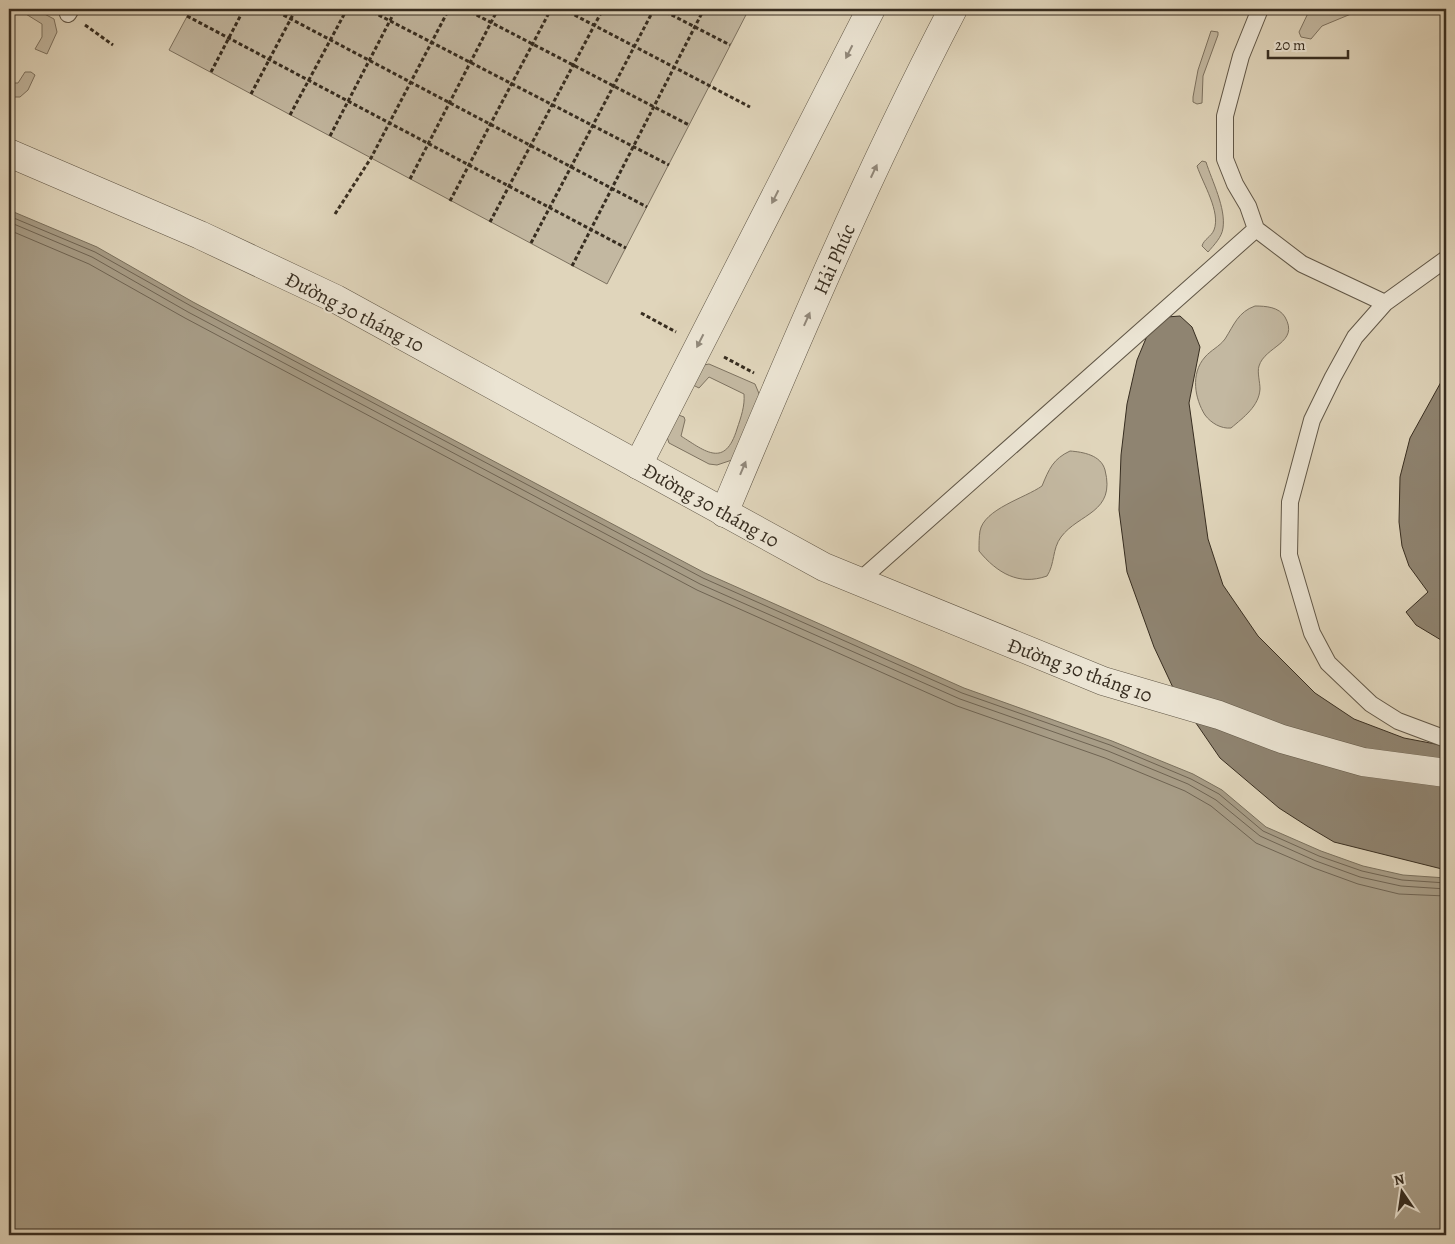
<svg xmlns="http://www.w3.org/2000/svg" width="1455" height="1244" viewBox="0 0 1455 1244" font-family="Alegreya,serif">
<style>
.green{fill:#c3b8a1;stroke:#7d7260}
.water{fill:#a79c86;stroke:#7a705d}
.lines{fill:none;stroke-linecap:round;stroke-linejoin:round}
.shore{stroke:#6f6453;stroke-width:1}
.building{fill:#8f8471;stroke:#372d20}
.service-casing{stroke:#615747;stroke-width:18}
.minor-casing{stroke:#615747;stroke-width:29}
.tertiary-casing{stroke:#615747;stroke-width:29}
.path{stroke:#372d20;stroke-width:3;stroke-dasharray:4 2.5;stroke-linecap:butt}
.service{stroke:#ebe4d3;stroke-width:16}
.minor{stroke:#ebe4d3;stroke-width:28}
.tertiary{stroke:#ebe4d3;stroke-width:28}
.oneway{fill:#91887a}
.labels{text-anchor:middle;stroke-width:4;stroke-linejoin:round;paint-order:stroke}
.street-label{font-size:20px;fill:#372d20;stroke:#ebe4d3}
</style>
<rect width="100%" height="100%" fill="#e0d5bb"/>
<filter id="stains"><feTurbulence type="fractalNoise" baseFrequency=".004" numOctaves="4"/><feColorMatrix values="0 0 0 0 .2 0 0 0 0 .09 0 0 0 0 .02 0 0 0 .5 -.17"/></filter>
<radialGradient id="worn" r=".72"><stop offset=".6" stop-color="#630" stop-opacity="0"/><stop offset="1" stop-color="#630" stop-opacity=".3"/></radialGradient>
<!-- green -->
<path class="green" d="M9,9h26l19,10 3,13 -10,22 -12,-5 7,-12v-13l-21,-13 -9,-2 -3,6z
M191,9h558l-142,275 -438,-234z
M1310,9h53l-41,17 -11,13 -10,-2 -2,-5z
M1211,31l7,1v3l-15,41 -1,27 -5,1 -4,-2v-5l5,-27z
M25,72h6l4,3 -7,15 -8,7h-11v-14h9z
M1202,161l4,1c6,19 20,46 17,66 -1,9 -9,17 -15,24l-6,-6c2,-7 9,-9 12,-16 7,-18 -11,-46 -17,-64z
M1255,306c11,0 24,1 30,11 15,26 -20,29 -26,49 -2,6 1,16 1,23 -1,17 -16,28 -29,39 -10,1 -20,-5 -26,-13 -10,-16 -15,-41 0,-58 6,-7 14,-10 20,-18 9,-14 13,-27 30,-33z
M709,364l46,20 5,12 -25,63 -18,6 -8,-1 -40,-21 -2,-6 6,-24 11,4 1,3 -4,16c25,16 44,32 56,-7 4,-12 8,-23 7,-35l-35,-17 -10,11 -6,-3 11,-20z
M1070,451c13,1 31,4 35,19 11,43 -26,43 -44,67 -9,12 -6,27 -14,39 -28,10 -50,-3 -68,-25 0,-7 0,-14 1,-20 4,-22 45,-33 62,-45 7,-17 11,-27 28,-35z"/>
<!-- water -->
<path class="water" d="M9,210l88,37 96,55 512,271 259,115 148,53 81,33 29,16 44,37 55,24 42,15 40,9 43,3v357h-1437z"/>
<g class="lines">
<!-- shore -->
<path class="shore" d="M9,216l86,36 96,54 512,272 259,115 148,52 81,34 28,15 44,37 56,25 43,15 40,9 44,3
M9,222l83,35 96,55 512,272 260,115 148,52 80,33 28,16 44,36 56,25 44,16 41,9 45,3
M9,230l80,34 96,54 512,272 260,116 148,52 80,33 26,15 45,37 58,25 44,16 41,10 47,2"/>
</g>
<!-- building -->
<path class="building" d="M1180,316l12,11 8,20 -11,56 19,136 15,46 35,51 57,57 39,26 50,19 42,8v124l-112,-28 -27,-16 -28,-18 -59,-50 -44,-64 -22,-47 -27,-75 -8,-62 2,-55 6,-51 10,-44 15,-36 15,-7z
M1446,373v270l-30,-18 -10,-13 22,-20 -19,-26 -7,-20 -3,-24 1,-45 10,-39z"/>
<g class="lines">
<defs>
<path id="service" d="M1260,9l-19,47 -16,60v43l10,25 13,22 8,23 46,35 83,39
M68,14l3,-5
M1446,259l-61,44 -30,34 -22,40 -21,43 -22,82 -1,53 23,78 16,30 43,41 27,17 48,18
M858,582l398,-353"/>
<path id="minor" d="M9,153l191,82 136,64 488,268 279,114 116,34 63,24 81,23 83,11"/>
<path id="tertiary" d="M638,465l233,-456
M724,513c71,-170 144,-341 229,-504"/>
</defs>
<!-- service casing -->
<use href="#service" class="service-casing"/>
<!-- minor casing -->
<use href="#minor" class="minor-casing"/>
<!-- tertiary casing -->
<use href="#tertiary" class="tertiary-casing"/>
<!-- path -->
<path class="path" d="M272,9l375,198
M367,9l302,156
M465,9l224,116
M563,9l187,98
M660,9l70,36
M187,16l439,232
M85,25l28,20
M211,72l33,-63
M251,94l45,-85
M290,115l57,-106
M330,136l66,-127
M410,179l88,-170
M450,201l101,-192
M335,214l36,-56 78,-149
M490,222l113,-213
M531,243l123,-234
M572,266l132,-257
M641,313l35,19
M724,357l30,16"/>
<!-- service -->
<use href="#service" class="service"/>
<!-- minor -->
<use href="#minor" class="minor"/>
<!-- tertiary -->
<use href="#tertiary" class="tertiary"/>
</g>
<!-- one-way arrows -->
<defs><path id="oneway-solid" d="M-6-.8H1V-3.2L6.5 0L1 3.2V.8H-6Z" transform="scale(1.25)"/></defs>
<g class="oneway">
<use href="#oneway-solid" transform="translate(849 52) rotate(117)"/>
<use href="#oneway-solid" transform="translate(874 171) rotate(-65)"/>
<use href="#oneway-solid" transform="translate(775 197) rotate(117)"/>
<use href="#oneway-solid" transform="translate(807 319) rotate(-66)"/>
<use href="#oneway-solid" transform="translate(700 341) rotate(117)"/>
<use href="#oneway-solid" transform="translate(743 468) rotate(-67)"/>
</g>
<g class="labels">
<!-- street labels -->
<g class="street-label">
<text transform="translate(834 259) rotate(-66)" y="7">Hải Phúc</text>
<text transform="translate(355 312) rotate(27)" y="7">Đường 30 tháng 10</text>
<text transform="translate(711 505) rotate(29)" y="7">Đường 30 tháng 10</text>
<text transform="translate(1080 670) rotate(20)" y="7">Đường 30 tháng 10</text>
</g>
</g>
<!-- margin -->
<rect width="1455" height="1244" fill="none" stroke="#e0d5bb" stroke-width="30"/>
<rect x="10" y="10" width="1435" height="1224" fill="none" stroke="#372d20" stroke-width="2.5"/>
<rect x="15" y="15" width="1425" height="1214" fill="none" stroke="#372d20"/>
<!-- north arrow -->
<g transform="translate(1402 1192) rotate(347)" stroke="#ebe4d3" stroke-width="4" paint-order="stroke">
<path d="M0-4L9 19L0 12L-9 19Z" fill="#372d20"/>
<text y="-8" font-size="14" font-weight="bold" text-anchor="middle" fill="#372d20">N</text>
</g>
<!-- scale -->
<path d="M1268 50v8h80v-8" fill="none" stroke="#372d20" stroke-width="2.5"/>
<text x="1275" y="50" font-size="15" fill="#372d20" stroke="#ebe4d3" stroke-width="4" paint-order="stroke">20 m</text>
<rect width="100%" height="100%" filter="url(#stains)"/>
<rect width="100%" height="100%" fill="url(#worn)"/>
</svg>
